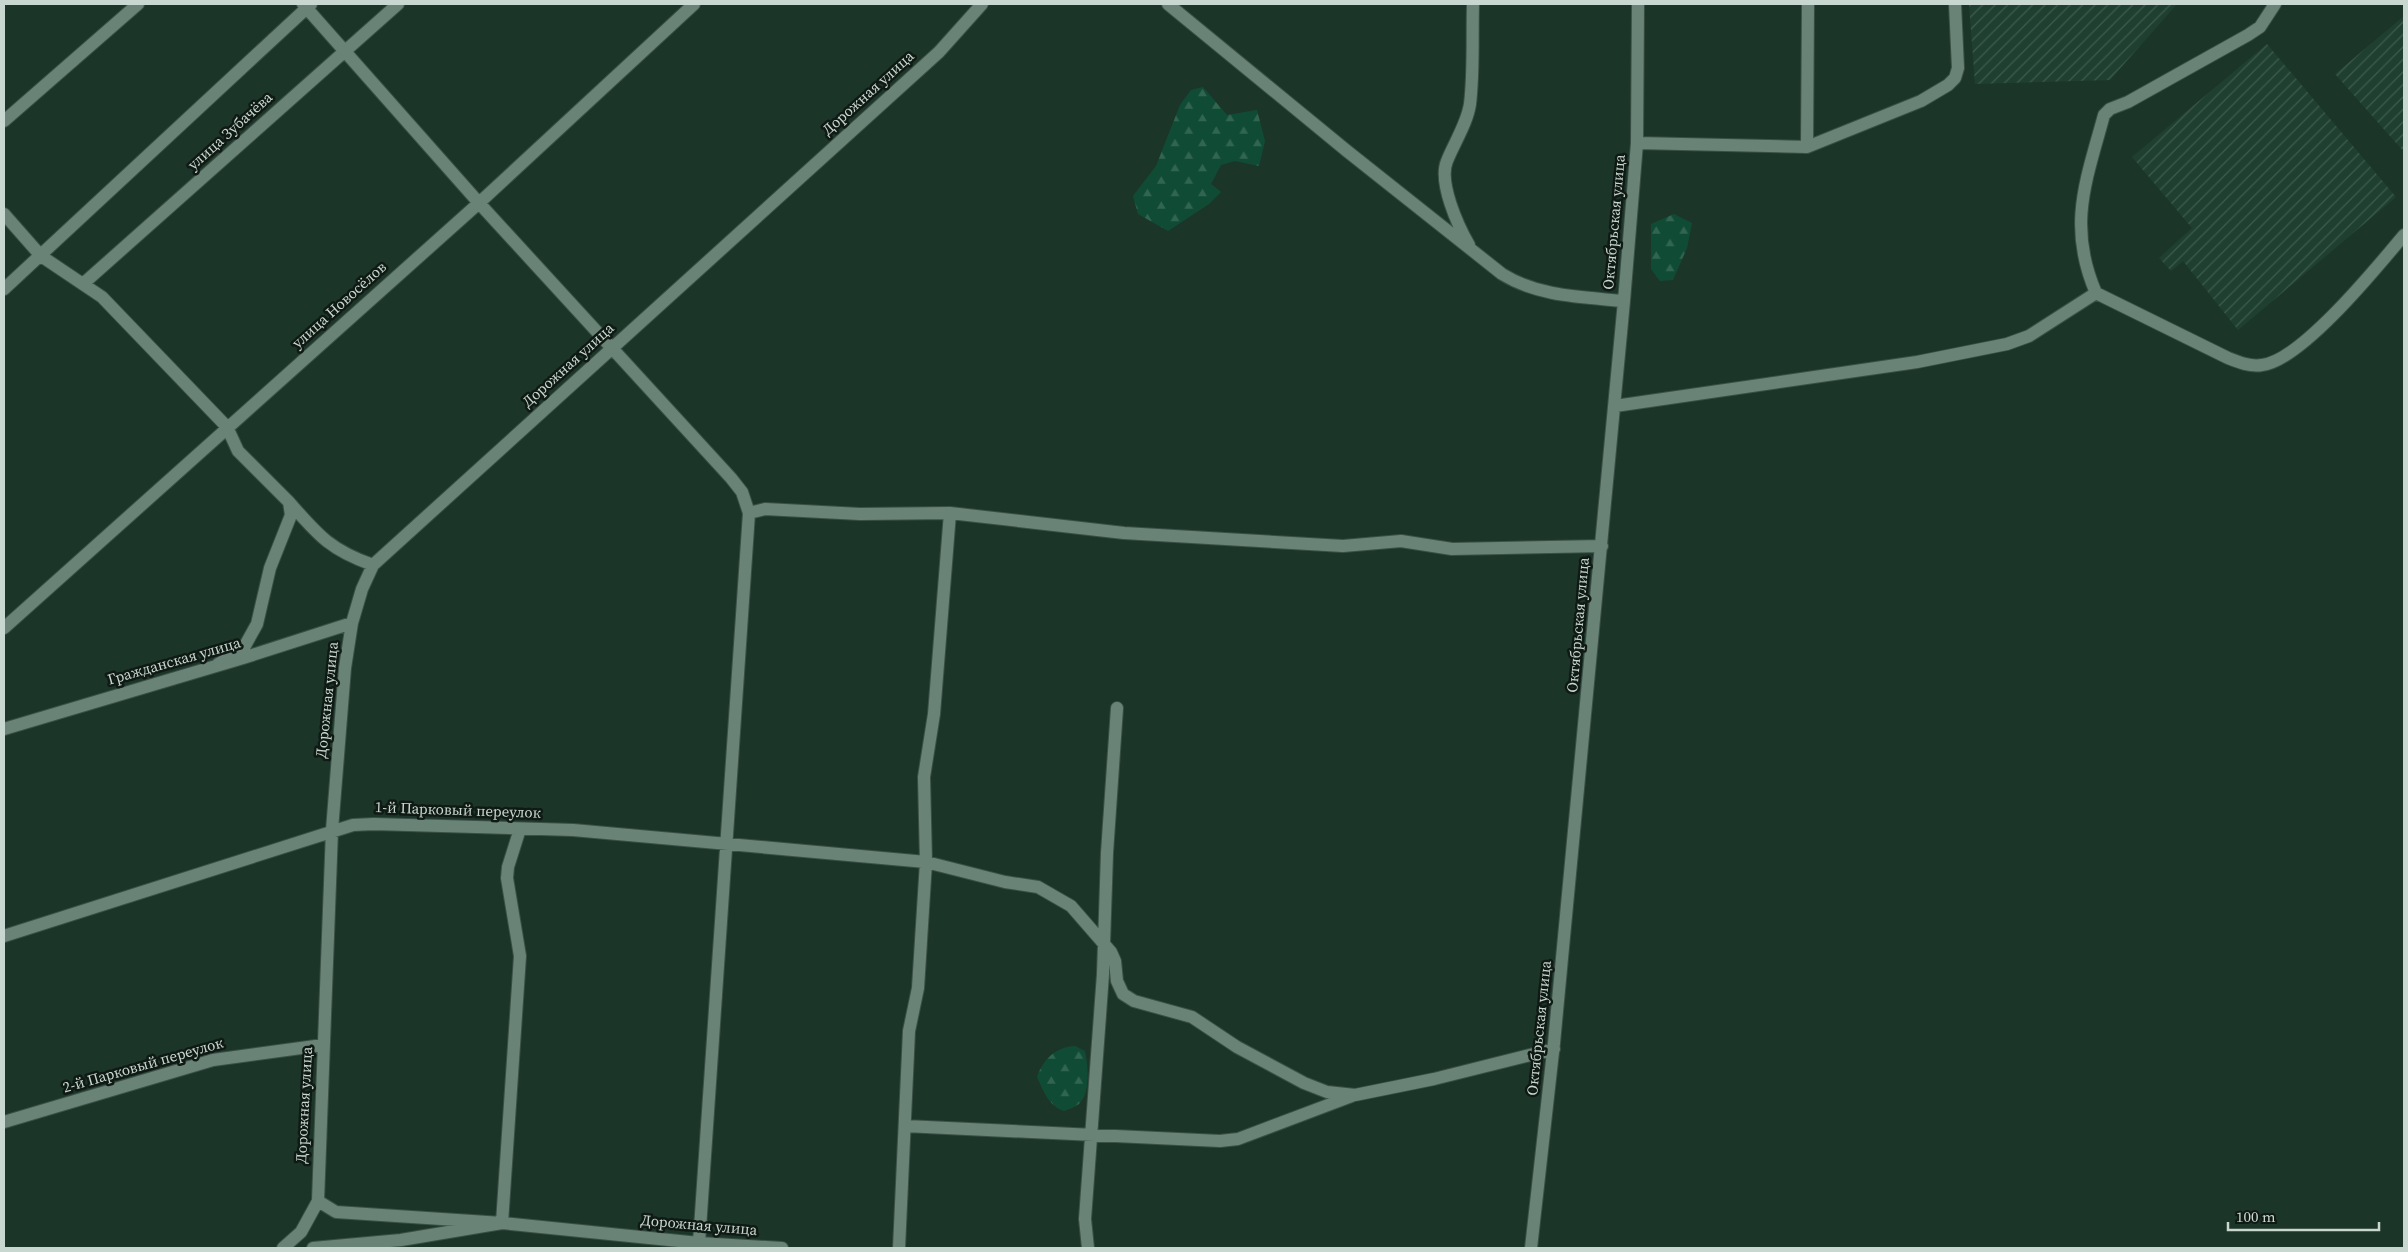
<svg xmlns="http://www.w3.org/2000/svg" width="2408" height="1252" viewBox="0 0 2408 1252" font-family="'Source Serif 4',serif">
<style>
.industrial{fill:url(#industrial-furrows)}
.forest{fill:url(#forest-firs)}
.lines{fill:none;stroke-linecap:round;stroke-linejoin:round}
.minor-casing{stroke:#3b5047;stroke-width:14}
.minor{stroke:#698477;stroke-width:12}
.labels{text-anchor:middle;stroke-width:5;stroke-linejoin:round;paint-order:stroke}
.street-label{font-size:15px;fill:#c8d7cf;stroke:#0f1a14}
</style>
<defs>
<pattern id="industrial-furrows" width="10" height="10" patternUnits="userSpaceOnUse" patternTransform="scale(1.25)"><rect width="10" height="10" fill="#1f4031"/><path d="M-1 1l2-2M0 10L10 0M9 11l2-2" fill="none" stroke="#3e5b4e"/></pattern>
<pattern id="forest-firs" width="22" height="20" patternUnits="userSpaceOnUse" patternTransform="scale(1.25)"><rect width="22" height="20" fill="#104c35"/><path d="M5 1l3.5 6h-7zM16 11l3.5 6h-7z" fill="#316551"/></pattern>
</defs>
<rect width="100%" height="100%" fill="#1c3529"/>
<!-- industrial -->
<path class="industrial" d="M1969,4h208l-67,76 -135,4z
M2404,16v136l-69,-78z
M2267,44l129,153 -158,133 -55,-69 -12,10 -12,-13 33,-30 -60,-71z"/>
<!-- forest -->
<path class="forest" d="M1203,87l24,28 30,-5 8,31 -6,25 -24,-5 -14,4 -10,19 10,8 -12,12 -41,27 -30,-17 -5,-18 23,-30 24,-61 11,-15z
M1674,214l18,9 -5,25 -14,32 -13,1 -9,-12v-45z
M1075,1046l10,5c3,15 6,41 -6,53 -4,3 -10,5 -15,7 -16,-6 -20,-19 -27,-34 6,-17 18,-30 38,-31z"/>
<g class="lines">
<defs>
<path id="minor" d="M303,4l176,199 252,275 11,14 7,21 -50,730
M1168,4l179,147 155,123c37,23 80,23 122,27
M2275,4l-15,23 -12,8 -120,67 -18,7 -6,6c-18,66 -37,111 -8,178l132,65c10,4 22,9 34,7 39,-4 116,-99 142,-130
M4,121l134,-117
M1637,143l170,4 114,-46 27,-16 7,-7 3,-10 -3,-64
M1807,147l1,-143
M4,214l37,42 61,41 125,130 11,24 51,51 2,13 -21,53 -13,56 -15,27 -24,13
M1469,245c-11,-19 -31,-63 -22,-84 7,-18 20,-37 23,-57 4,-33 2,-67 3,-100
M84,283l314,-279
M4,289l307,-285
M1615,406l302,-44 90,-18 22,-8 67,-43
M289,502c29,33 41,48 84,63
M749,513l16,-4 95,5 90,-1 174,20 219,13 58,-5 51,8 150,-3
M4,628l475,-425 215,-199
M4,729l239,-71 109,-35
M4,936l349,-111 21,-1 199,6 353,32 79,20 33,5 33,19 40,46 4,9 2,20 6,13 11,7 58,16 45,30 67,36 23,9 28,3 79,-16 120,-30
M4,1122l209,-62 110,-15
M905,1126l315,15 18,-2 114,-43
M283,1248l18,-16 17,-31
M313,1248l88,-8 101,-17 18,-267 -13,-78 1,-11 12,-38
M782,1248l-83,-5 -197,-20 -166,-11 -18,-11 14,-371 13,-162 7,-45 10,-34 11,-24 566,-513 43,-48
M899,1248l10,-217 9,-43 8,-126 -2,-85 10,-63 16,-201
M1088,1248l-3,-29 18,-245 4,-121 10,-145
M1531,1248l23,-205 70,-742 13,-158 1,-139"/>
</defs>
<!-- minor casing -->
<use href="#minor" class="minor-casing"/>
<!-- minor -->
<use href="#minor" class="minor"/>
</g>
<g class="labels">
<!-- street labels -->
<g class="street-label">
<text transform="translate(868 93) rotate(-42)" y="5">Дорожная улица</text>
<text transform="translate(230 131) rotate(-42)" y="5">улица Зубачёва</text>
<text transform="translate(1614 222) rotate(-85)" y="5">Октябрьская улица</text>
<text transform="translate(339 305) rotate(-42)" y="5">улица Новосёлов</text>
<text transform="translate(568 365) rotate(-42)" y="5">Дорожная улица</text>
<text transform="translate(1578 625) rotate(-85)" y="5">Октябрьская улица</text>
<text transform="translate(174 661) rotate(-16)" y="5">Гражданская улица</text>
<text transform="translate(327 700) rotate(-84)" y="5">Дорожная улица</text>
<text transform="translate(458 810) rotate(2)" y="5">1-й Парковый переулок</text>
<text transform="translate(1539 1028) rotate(-84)" y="5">Октябрьская улица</text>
<text transform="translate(143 1065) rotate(-16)" y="5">2-й Парковый переулок</text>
<text transform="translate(304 1105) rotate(-87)" y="5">Дорожная улица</text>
<text transform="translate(699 1225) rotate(5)" y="5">Дорожная улица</text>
</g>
</g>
<!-- border -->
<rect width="2408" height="1252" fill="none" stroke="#c8d7cf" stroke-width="10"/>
<!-- scale -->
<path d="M2228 1222v8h151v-8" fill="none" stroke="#c8d7cf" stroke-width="2.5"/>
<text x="2236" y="1222" font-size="15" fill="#c8d7cf" stroke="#0f1a14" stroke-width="4" paint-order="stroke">100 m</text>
</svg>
